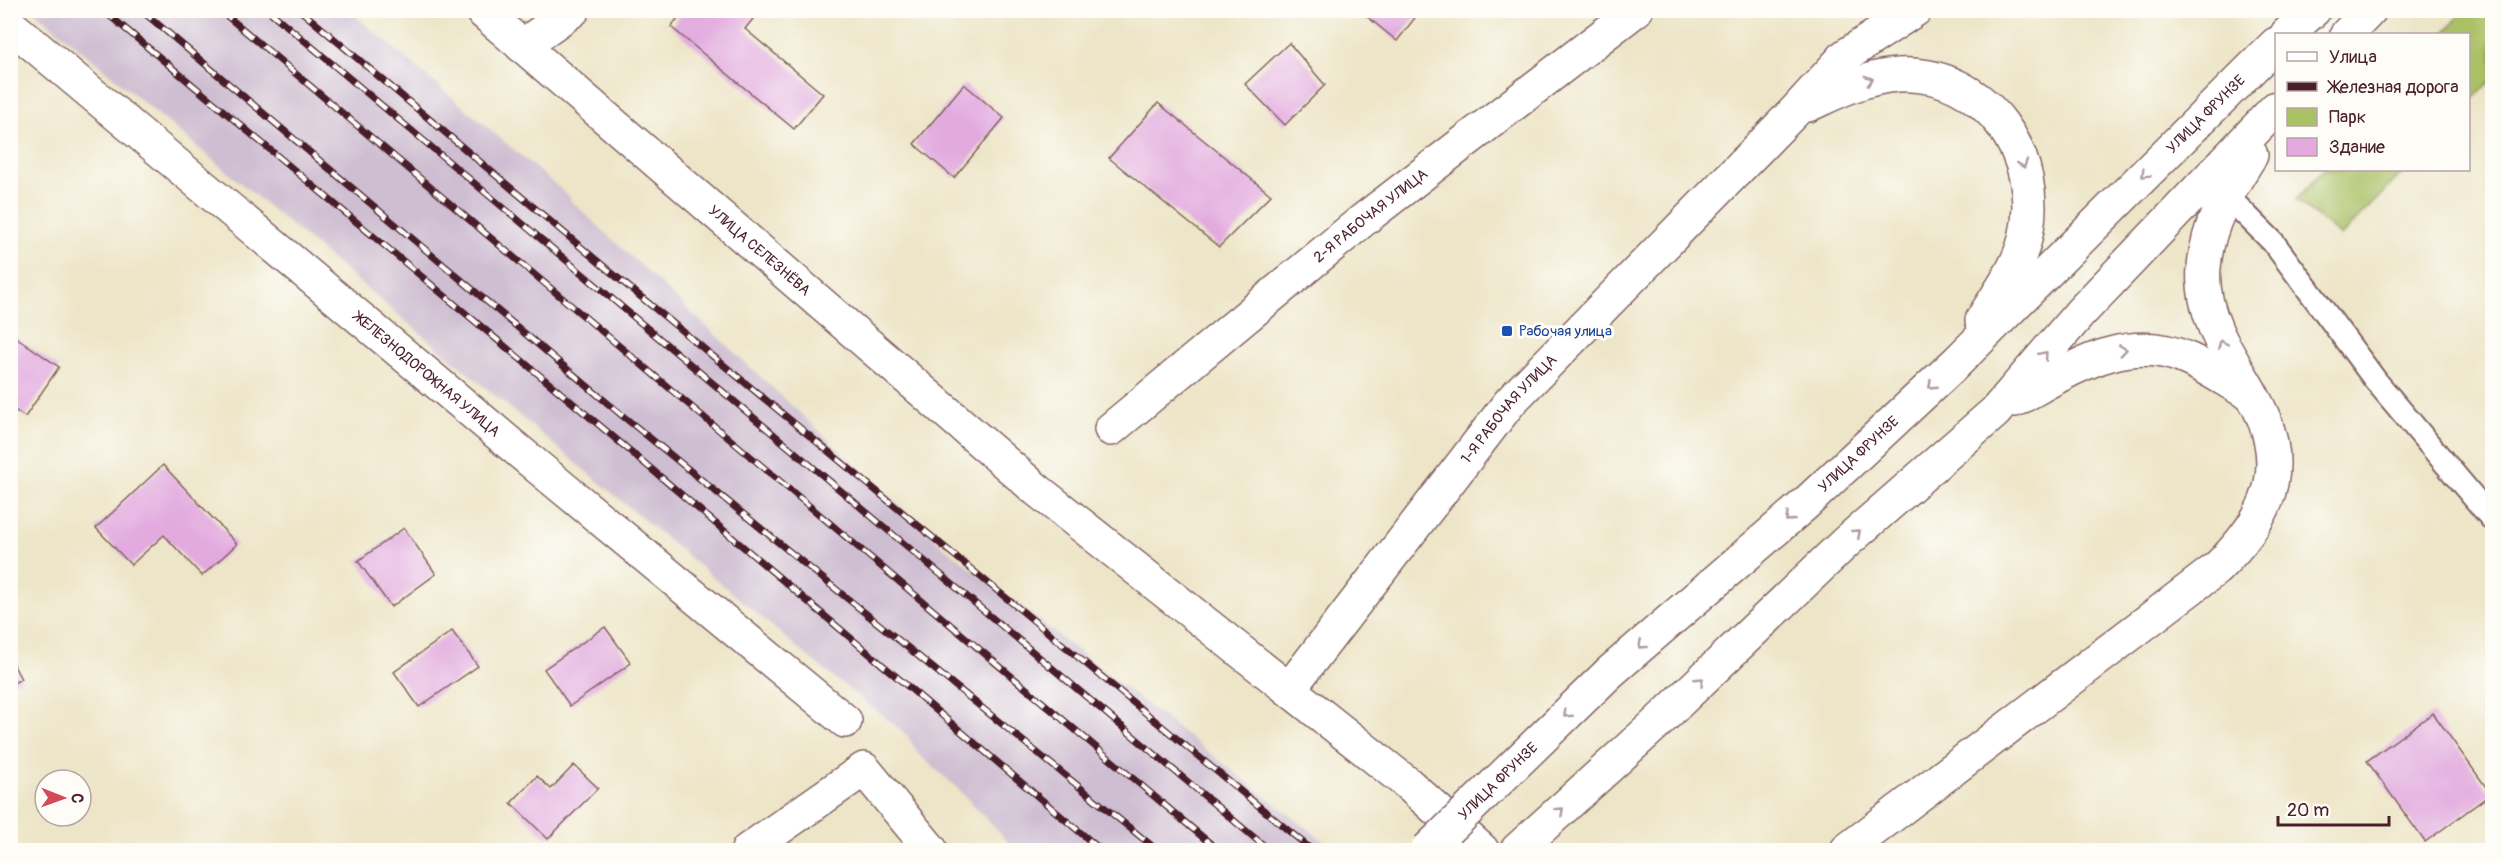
<svg xmlns="http://www.w3.org/2000/svg" width="2503" height="861" viewBox="0 0 2503 861" font-family="Pangolin,sans-serif">
<style>
.industrial{fill:#cebed1}
.green{fill:#aac166;stroke:#7a7048;stroke-width:1.5}
.building{fill:#e2aadf}
.lines{fill:none;stroke-linecap:round;stroke-linejoin:round}
.lane-casing{stroke:#836462;stroke-width:26}
.street-casing{stroke:#836462;stroke-width:36}
.secondary-casing{stroke:#836462;stroke-width:36}
.lane{stroke:#fff;stroke-width:22}
.street{stroke:#fff;stroke-width:33}
.secondary{stroke:#fff;stroke-width:33}
.rail-casing{stroke:#4a1f2b;stroke-width:7}
.rail{stroke:#fdfcf7;stroke-width:4.5;stroke-dasharray:14;stroke-linecap:butt}
.secondary-bridge-casing{stroke:#836462;stroke-width:36;stroke-linecap:butt}
.secondary-bridge{stroke:#fff;stroke-width:33}
.oneway{stroke:#ae9aa0}
.transit-dot{fill:#1a4fb4;stroke:#fdfcf7;stroke-width:2}
.labels{text-anchor:middle;stroke-width:6;stroke-linejoin:round;paint-order:stroke}
.street-label{font-size:15px;fill:#4a1f2b;stroke:#fdfcf7}
.transit-label{font-size:15px;fill:#164399;stroke:#fdfcf7;text-anchor:start}
</style>
<rect width="100%" height="100%" fill="#fdfcf7"/>
<filter id="ink" filterUnits="userSpaceOnUse"><feTurbulence type="fractalNoise" baseFrequency=".0167" numOctaves="2"/><feDisplacementMap in="SourceGraphic" scale="12" xChannelSelector="R" yChannelSelector="G"/><feConvolveMatrix kernelMatrix="1 2 1 2 8 2 1 2 1" color-interpolation-filters="sRGB"/></filter>
<filter id="wash" filterUnits="userSpaceOnUse"><feTurbulence type="fractalNoise" baseFrequency=".008" numOctaves="4" result="noise"/><feDisplacementMap in="SourceGraphic" scale="24" xChannelSelector="R" yChannelSelector="G"/><feGaussianBlur stdDeviation="1.35" result="paint"/><feColorMatrix in="noise" values="0 0 0 0 0 0 0 0 0 0 0 0 0 0 0 0 0 1.4 0 .05"/><feComposite in="paint" operator="in"/></filter>
<g filter="url(#wash)">
<rect width="100%" height="100%" fill="#ede5c7"/>
<!-- industrial -->
<path class="industrial" d="M34,11h316l221,187 -2,1 375,348 391,303h-319l-63,-66 -34,-29 -12,-20 -84,-66z"/>
<!-- green -->
<path class="green" d="M2465,10l27,1v68l-23,24 -1,-69h-25z
M2323,170h82l-64,66 -45,-36z"/>
<g id="blocks">
<!-- building -->
<path class="building" d="M684,10h76l-15,19 78,65 -29,35 -123,-102z
M1359,10h62l-24,31z
M1289,43l36,42 -40,40 -40,-41z
M964,84l40,34 -50,60 -40,-34z
M1158,103l113,92 -52,52 -110,-89z
M10,333l49,34 -34,50 -15,-10z
M163,465l74,79 -35,32 -38,-41 -33,30 -35,-37z
M404,528l32,46 -45,33 -33,-46z
M605,627l26,36 -61,43 -26,-37z
M452,631l26,35 -59,41 -25,-35z
M10,658l11,21 -11,6z
M2433,713l58,81 -66,48 -58,-81z
M574,765l24,23 -50,51 -37,-36 26,-27 14,13z"/>
</g>
</g>
<g filter="url(#ink)">
<use href="#blocks" fill-opacity="0" stroke="#836462" stroke-width="1.5"/>
<g class="lines">
<defs>
<path id="lane" d="M2232,201l41,41 103,139 116,138"/>
<g id="street">
<path id="s1" d="M10,25l529,443 306,253"/>
<path d="M522,46l51,-36"/>
<path id="s2" d="M1111,429l252,-209 273,-210"/>
<path d="M748,850l116,-81 67,81"/>
</g>
<g id="secondary">
<path id="s3" d="M481,10l556,480 370,293 75,67"/>
<path d="M2287,34l27,-24"/>
<path d="M2347,34l23,-24"/>
<path d="M1808,105c29,-13 57,-28 90,-30 89,-5 147,83 127,164 -7,29 -28,56 -43,81"/>
<path d="M2015,400c54,-29 112,-71 175,-40 21,10 40,23 60,34"/>
<path id="s4" d="M1609,673l195,-168 154,-144 318,-317"/>
<path id="s5" d="M1289,689l221,-287 285,-291 50,-55 70,-46"/>
<path d="M1517,850l141,-128 187,-179 150,-131 86,-100 195,-204"/>
<path d="M1847,850l369,-281c43,-42 73,-87 48,-150 -13,-32 -35,-58 -48,-89 -8,-19 -14,-42 -12,-62 3,-44 24,-77 47,-113"/>
</g>
</defs>
<!-- lane casing -->
<use href="#lane" class="lane-casing"/>
<!-- street casing -->
<use href="#street" class="street-casing"/>
<!-- secondary casing -->
<use href="#secondary" class="secondary-casing"/>
<!-- lane -->
<use href="#lane" class="lane"/>
<!-- street -->
<use href="#street" class="street"/>
<!-- secondary -->
<use href="#secondary" class="secondary"/>
<defs>
<path id="rail" d="M103,10l520,435 478,405
M141,10l483,407 533,433
M220,10l998,840
M268,10l1001,840
M300,10l301,254 711,586"/>
</defs>
<!-- rail casing -->
<use href="#rail" class="rail-casing"/>
<!-- rail -->
<use href="#rail" class="rail"/>
<defs>
<g id="secondary-bridge">
<path id="s6" d="M1427,850l182,-177"/>
</g>
</defs>
<!-- secondary-bridge casing -->
<use href="#secondary-bridge" class="secondary-bridge-casing"/>
<!-- secondary-bridge -->
<use href="#secondary-bridge" class="secondary-bridge"/>
</g>
<!-- one-way arrows -->
<defs><path id="oneway-chevron" d="M-2-3.5L2.5 0L-2 3.5" fill="none" stroke-width="1.6" stroke-linecap="round" stroke-linejoin="round" transform="scale(1.5)"/></defs>
<g class="oneway">
<use href="#oneway-chevron" transform="translate(1869 80) rotate(-16)"/>
<use href="#oneway-chevron" transform="translate(2023 164) rotate(72)"/>
<use href="#oneway-chevron" transform="translate(2145 174) rotate(135)"/>
<use href="#oneway-chevron" transform="translate(2222 344) rotate(-115)"/>
<use href="#oneway-chevron" transform="translate(2123 350) rotate(-8)"/>
<use href="#oneway-chevron" transform="translate(2044 355) rotate(-49)"/>
<use href="#oneway-chevron" transform="translate(1932 385) rotate(137)"/>
<use href="#oneway-chevron" transform="translate(1789 518) rotate(139)"/>
<use href="#oneway-chevron" transform="translate(1857 533) rotate(-41)"/>
<use href="#oneway-chevron" transform="translate(1642 645) rotate(139)"/>
<use href="#oneway-chevron" transform="translate(1700 681) rotate(-44)"/>
<use href="#oneway-chevron" transform="translate(1567 714) rotate(136)"/>
<use href="#oneway-chevron" transform="translate(1560 811) rotate(-42)"/>
</g>
</g>
<!-- markers -->
<rect class="transit-dot" x="1501" y="325" width="12" height="12" rx="3"/>
<g class="labels">
<!-- street labels -->
<g class="street-label">
<text dy="5" stroke="none"><textPath href="#s4" startOffset="818">УЛИЦА ФРУНЗЕ</textPath></text>
<text dy="5" stroke="none"><textPath href="#s2" startOffset="336">2-Я РАБОЧАЯ УЛИЦА</textPath></text>
<text dy="5" stroke="none"><textPath href="#s3" startOffset="368">УЛИЦА СЕЛЕЗНЁВА</textPath></text>
<text dy="5" stroke="none"><textPath href="#s1" startOffset="544">ЖЕЛЕЗНОДОРОЖНАЯ УЛИЦА</textPath></text>
<text dy="5" stroke="none"><textPath href="#s5" startOffset="356">1-Я РАБОЧАЯ УЛИЦА</textPath></text>
<text dy="5" stroke="none"><textPath href="#s4" startOffset="332">УЛИЦА ФРУНЗЕ</textPath></text>
<text dy="5" stroke="none"><textPath href="#s6" startOffset="99">УЛИЦА ФРУНЗЕ</textPath></text>
</g>
<!-- transit labels -->
<g class="transit-label">
<text x="1519" y="336">Рабочая улица</text>
</g>
</g>
<!-- margin -->
<rect width="2503" height="861" fill="none" stroke="#fdfcf7" stroke-width="36"/>
<!-- legend -->
<rect x="2275" y="33" width="195" height="138" fill="#fdfcf7" stroke="#b5a4a5" stroke-width="1.5"/>
<rect x="2287" y="52" width="30" height="9" fill="#ffffff" stroke="#b5a4a5" stroke-width="1.5"/>
<text x="2329" y="63" font-size="18" fill="#4a1f2b">Улица</text>
<rect x="2287" y="82" width="30" height="9" fill="#4a1f2b" stroke="#b5a4a5" stroke-width="1.5"/>
<text x="2329" y="93" font-size="18" fill="#4a1f2b">Железная дорога</text>
<rect x="2287" y="108" width="30" height="18" fill="#aac166" stroke="#b5a4a5" stroke-width="1.5"/>
<text x="2329" y="123" font-size="18" fill="#4a1f2b">Парк</text>
<rect x="2287" y="138" width="30" height="18" fill="#e2aadf" stroke="#b5a4a5" stroke-width="1.5"/>
<text x="2329" y="153" font-size="18" fill="#4a1f2b">Здание</text>
<!-- north arrow -->
<g transform="translate(63 798) rotate(91)"><circle r="28" fill="#fdfcf7" stroke="#b5a4a5" stroke-width="1.5"/>
<path d="M0-4.5L10 22L0 15L-10 22Z" fill="#d1495b"/>
<text y="-9" font-size="16" font-weight="bold" text-anchor="middle" fill="#4a1f2b">С</text>
</g>
<!-- scale -->
<path d="M2278 816v9h111v-9" fill="none" stroke="#4a1f2b" stroke-width="3"/>
<text x="2287" y="816" font-size="18" fill="#4a1f2b" stroke="#fdfcf7" stroke-width="4.5" paint-order="stroke">20 m</text>
</svg>
